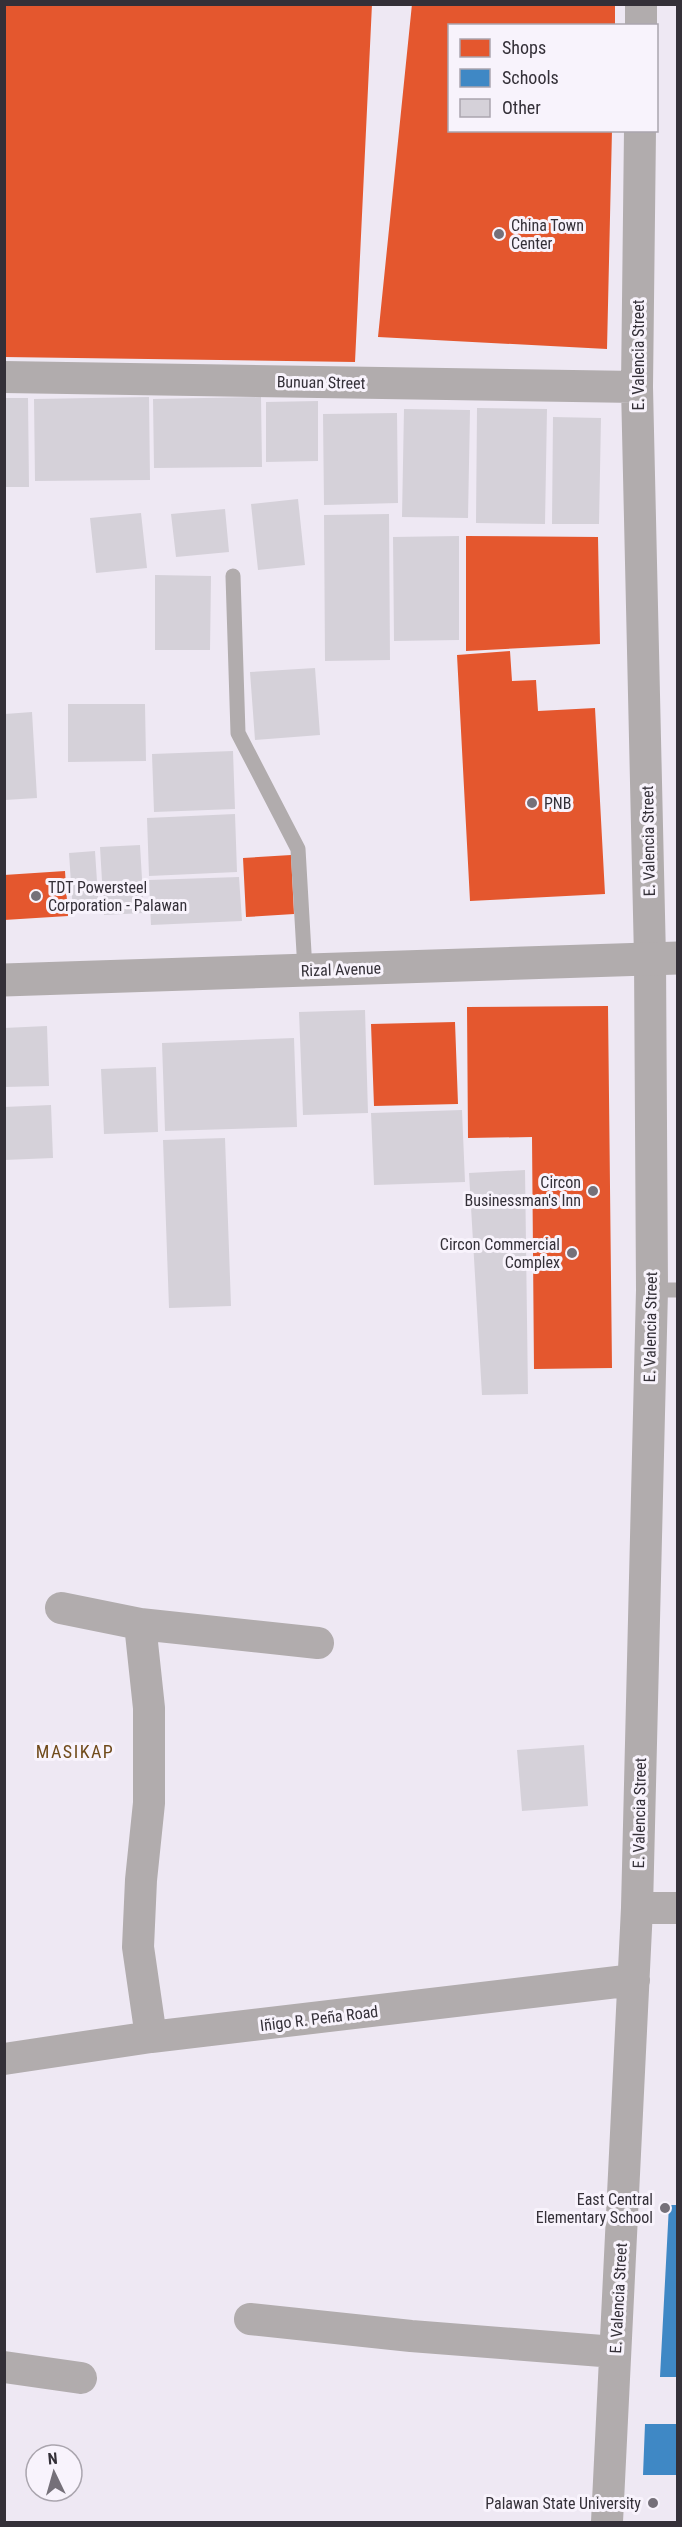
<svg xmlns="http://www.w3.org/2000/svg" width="682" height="2527" viewBox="0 0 682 2527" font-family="'Roboto Condensed',sans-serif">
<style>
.shops{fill:#e4572e}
.schools{fill:#3f88c5}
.building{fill:#d5d1d9}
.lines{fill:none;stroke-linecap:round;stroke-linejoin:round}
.service{stroke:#b1acad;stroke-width:15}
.minor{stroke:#b1acad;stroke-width:32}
.secondary{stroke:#b1acad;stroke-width:33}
.poi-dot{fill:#757079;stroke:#f8f3fc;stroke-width:2}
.labels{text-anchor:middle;stroke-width:6;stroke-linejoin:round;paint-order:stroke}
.poi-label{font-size:16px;fill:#343038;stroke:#f8f3fc;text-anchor:end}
.street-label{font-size:16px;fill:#343038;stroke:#f8f3fc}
.neighbourhood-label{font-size:18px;letter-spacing:1.5px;fill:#704b1b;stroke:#f8f3fc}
</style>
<rect width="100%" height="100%" fill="#eee8f3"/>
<!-- shops -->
<path class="shops" d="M4,4h368l-17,358 -351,-5z
M412,4h203v22h-165v104h162l-5,219 -229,-12z
M466,536l132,1 2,107 -134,7z
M510,651l2,30 24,-1 2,31 57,-3 10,186 -135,7 -13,-246z
M291,855l3,59 -48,3 -3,-59z
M65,871l3,45 -64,4v-45z
M608,1006l4,362 -78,1 -2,-232 -64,1 -1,-131z
M455,1022l3,82 -84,2 -3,-82z"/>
<!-- schools -->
<path class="schools" d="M669,2205h9v172h-18z
M645,2424h33v51h-35z"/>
<!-- building -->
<path class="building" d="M149,397l1,83 -115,1 -1,-82z
M261,397l1,70 -108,1 -1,-69z
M4,398h24l1,89h-25z
M318,401v60l-52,1v-60z
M477,408l70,1 -2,115 -69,-1z
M404,409l66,1 -2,108 -66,-1z
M397,413l1,90 -74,2 -1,-91z
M553,417l48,1 -2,106h-47z
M298,499l7,66 -47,5 -7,-66z
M225,509l4,43 -53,5 -5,-43z
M141,513l6,55 -51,5 -6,-55z
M389,514l1,146 -65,1 -1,-146z
M459,536v104l-65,1 -1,-104z
M155,575l56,1 -1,74h-55z
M315,668l5,67 -65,5 -5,-68z
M68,704h77l1,57 -78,1z
M32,712l5,86 -32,2v-86z
M233,751l2,58 -81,3 -2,-58z
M235,814l2,58 -88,4 -2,-58z
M140,845l4,68 -40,2 -4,-68z
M95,851l4,61 -26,1 -4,-60z
M239,877l3,44 -91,4 -2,-45z
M365,1010l3,103 -65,2 -4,-103z
M47,1026l2,60 -45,1v-59z
M294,1038l3,89 -132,4 -3,-88z
M156,1067l2,65 -54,2 -3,-65z
M51,1105l2,53 -49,2v-53z
M462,1110l3,72 -91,3 -3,-72z
M225,1138l6,168 -62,2 -6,-168z
M525,1170l3,224 -46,1 -13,-222z
M584,1745l4,61 -66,5 -5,-61z"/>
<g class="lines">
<!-- service -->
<path class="service" d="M233,576l5,157 60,116 7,121
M652,1290h26"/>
<!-- minor -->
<path class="minor" d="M641,26v-22
M4,377l633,10
M61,1608l79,16 178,19
M140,1624l9,84v95l-8,77 -3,67 13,90
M637,1908h41
M4,2059l147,-22 483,-57
M250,2319l161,17 204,16
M4,2367l77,11
M607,2522l30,-614 15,-618 -2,-332 -13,-571 3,-257"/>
<!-- secondary -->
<path class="secondary" d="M4,980l674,-22"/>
</g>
<!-- markers -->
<g class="poi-dot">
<circle cx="499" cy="234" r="6"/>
<circle cx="532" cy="803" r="6"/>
<circle cx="36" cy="896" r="6"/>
<circle cx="593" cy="1191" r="6"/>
<circle cx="572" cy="1253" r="6"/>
<circle cx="665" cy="2208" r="6"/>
<circle cx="653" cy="2503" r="6"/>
</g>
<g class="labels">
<!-- poi labels -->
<g class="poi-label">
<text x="511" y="231" text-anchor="start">China Town<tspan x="511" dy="18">Center</tspan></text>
<text x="544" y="809" text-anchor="start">PNB</text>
<text x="48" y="893" text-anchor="start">TDT Powersteel<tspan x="48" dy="18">Corporation - Palawan</tspan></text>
<text x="581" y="1188">Circon<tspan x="581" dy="18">Businessman's Inn</tspan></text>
<text x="560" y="1250">Circon Commercial<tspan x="560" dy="18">Complex</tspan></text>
<text x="653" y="2205">East Central<tspan x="653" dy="18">Elementary School</tspan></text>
<text x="641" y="2509">Palawan State University</text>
</g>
<!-- street labels -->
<g class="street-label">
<text transform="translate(638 355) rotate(-90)" y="6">E. Valencia Street</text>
<text transform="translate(321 382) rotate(1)" y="6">Bunuan Street</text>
<text transform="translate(648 841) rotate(-91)" y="6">E. Valencia Street</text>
<text transform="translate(341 969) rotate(-2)" y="6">Rizal Avenue</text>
<text transform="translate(650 1327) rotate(-89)" y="6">E. Valencia Street</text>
<text transform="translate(639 1813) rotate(-89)" y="6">E. Valencia Street</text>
<text transform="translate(319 2018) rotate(-7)" y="6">Iñigo R. Peña Road</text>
<text transform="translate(618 2298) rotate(-87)" y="6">E. Valencia Street</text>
</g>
<!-- neighbourhood labels -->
<g class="neighbourhood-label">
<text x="75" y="1758">MASIKAP</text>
</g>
</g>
<!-- border -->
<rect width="682" height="2527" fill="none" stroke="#343038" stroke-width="12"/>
<!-- legend -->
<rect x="448" y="24" width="210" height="108" fill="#f8f3fc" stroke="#aaa5ae" stroke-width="1.5"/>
<rect x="460" y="39" width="30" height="18" fill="#e4572e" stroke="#aaa5ae" stroke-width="1.5"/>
<text x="502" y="54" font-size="18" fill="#343038">Shops</text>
<rect x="460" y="69" width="30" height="18" fill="#3f88c5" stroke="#aaa5ae" stroke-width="1.5"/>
<text x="502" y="84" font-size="18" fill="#343038">Schools</text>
<rect x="460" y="99" width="30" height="18" fill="#d5d1d9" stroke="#aaa5ae" stroke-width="1.5"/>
<text x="502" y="114" font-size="18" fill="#343038">Other</text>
<!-- north arrow -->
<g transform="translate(54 2473) rotate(355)"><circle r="28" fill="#f8f3fc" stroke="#aaa5ae" stroke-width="1.5"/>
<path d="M0-4.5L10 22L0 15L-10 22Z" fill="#757079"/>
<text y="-9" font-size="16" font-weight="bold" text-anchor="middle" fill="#343038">N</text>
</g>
</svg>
